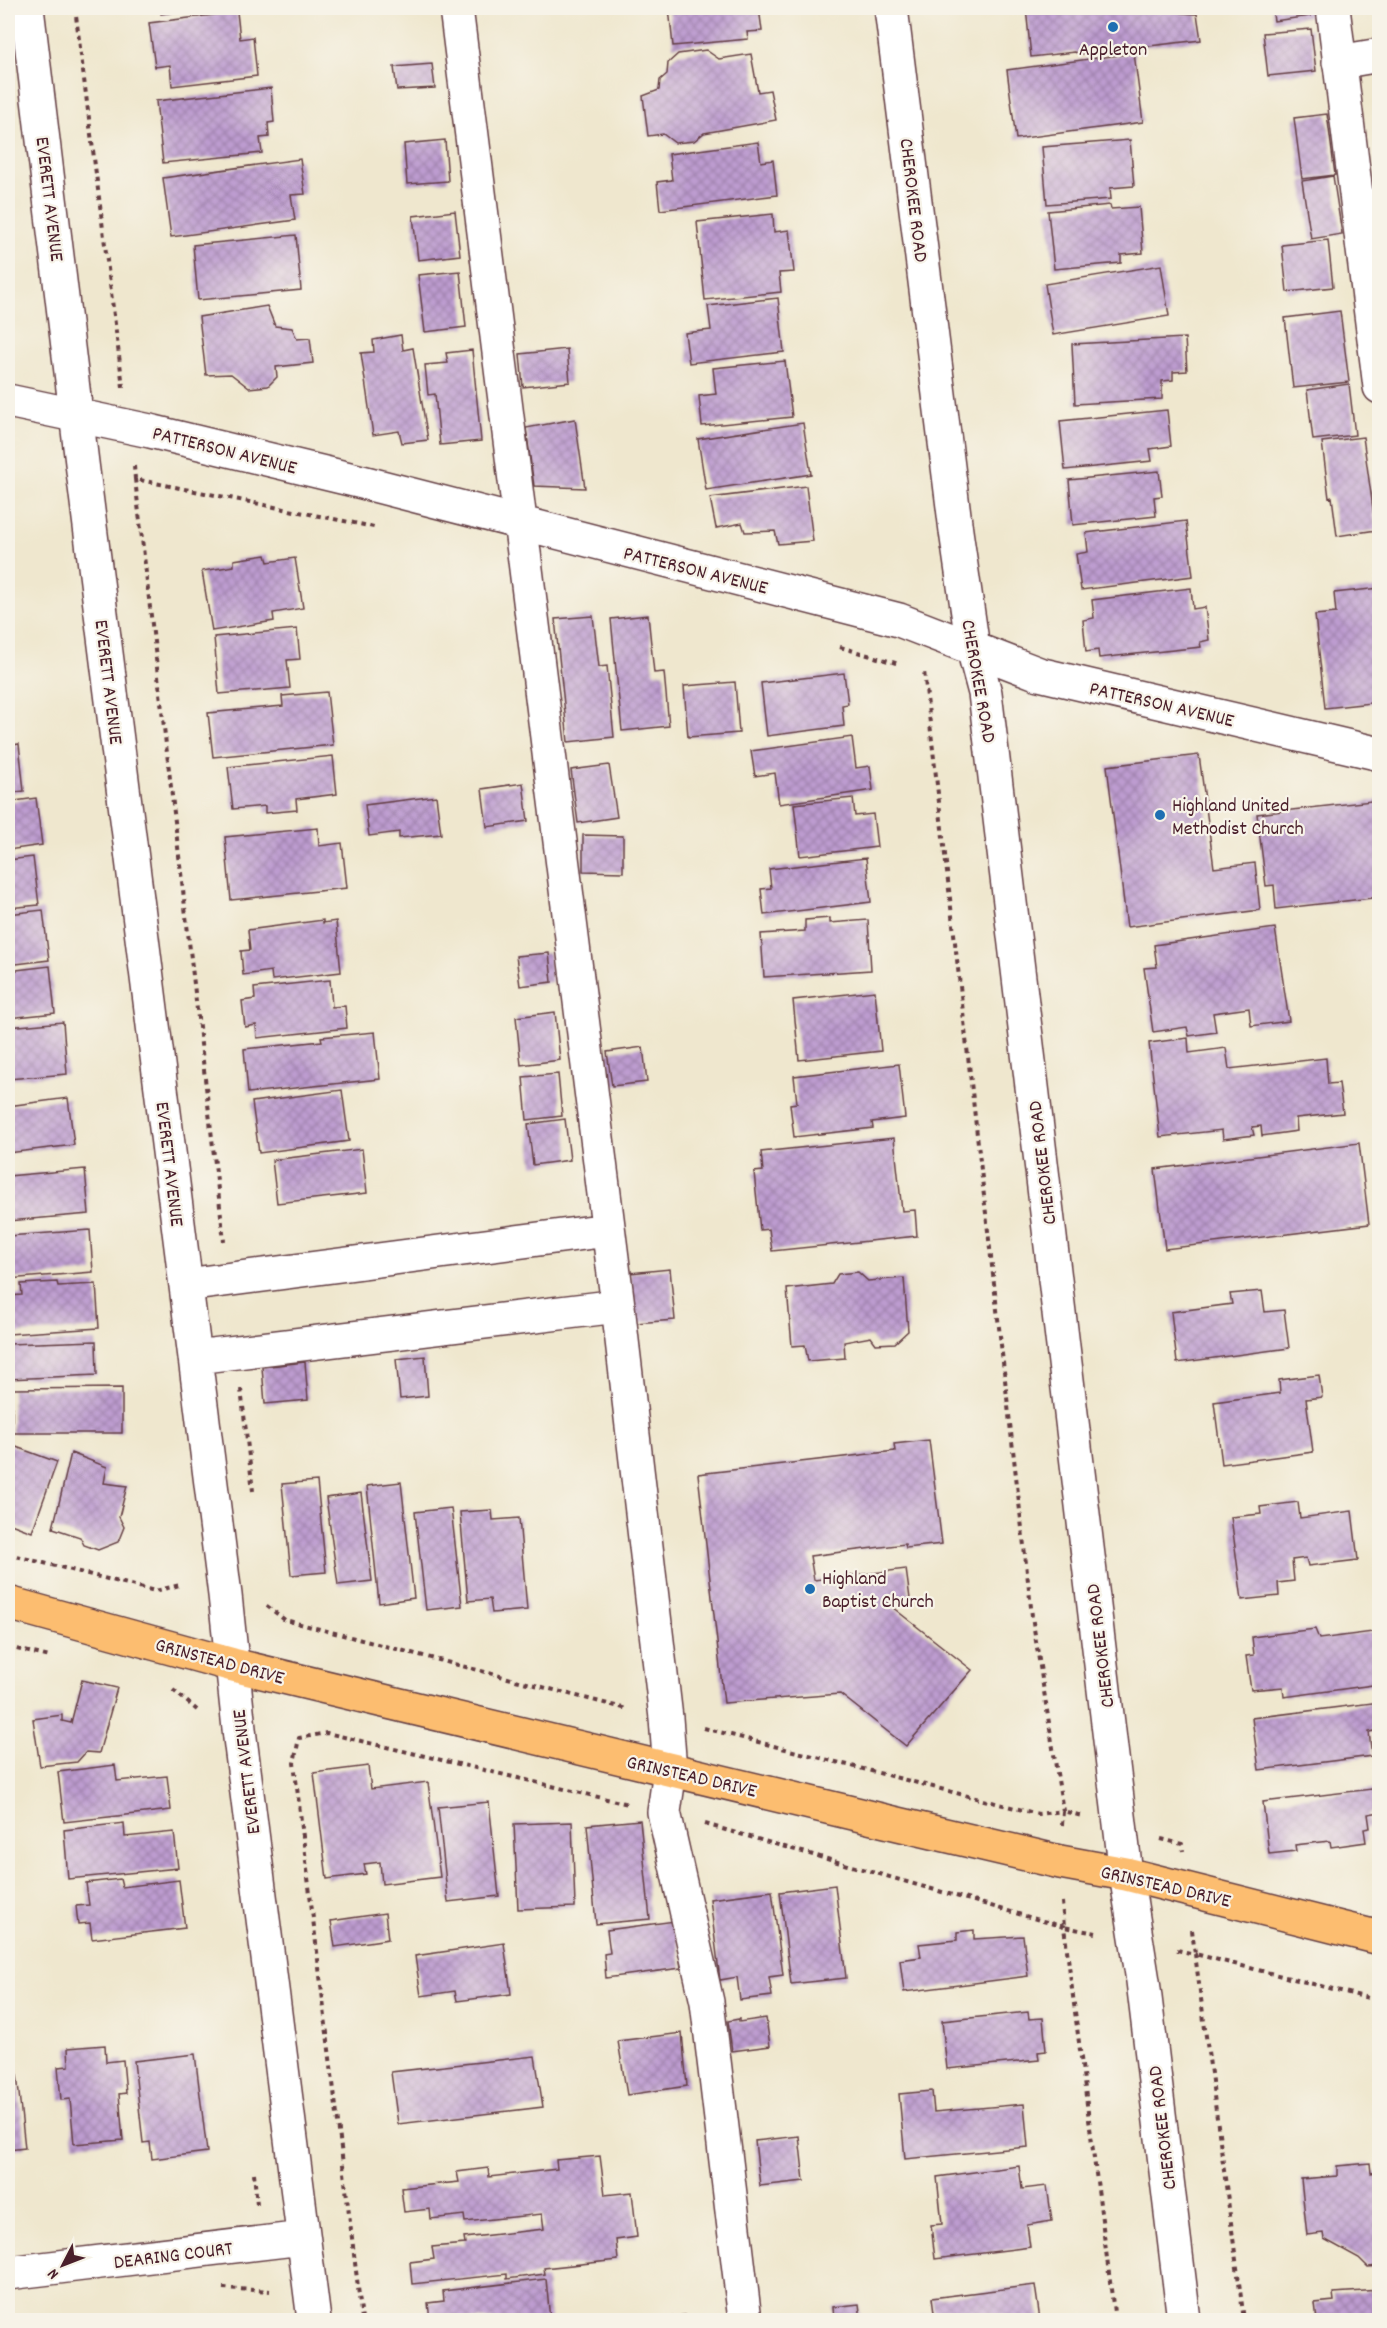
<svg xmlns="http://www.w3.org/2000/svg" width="1387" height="2328" viewBox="0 0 1387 2328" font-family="Dekko,sans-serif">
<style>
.building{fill:url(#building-cross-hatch)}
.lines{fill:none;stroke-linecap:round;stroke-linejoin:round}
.minor-casing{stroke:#633d43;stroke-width:36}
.major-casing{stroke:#633d43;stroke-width:36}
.path{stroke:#633d43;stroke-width:4;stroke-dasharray:4.5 4.5;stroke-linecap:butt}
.minor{stroke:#fff;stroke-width:33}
.major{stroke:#fcbd6f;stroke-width:33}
.poi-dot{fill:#1f6fb2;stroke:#f7f3e8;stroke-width:2}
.labels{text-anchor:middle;stroke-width:4.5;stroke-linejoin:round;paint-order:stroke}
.poi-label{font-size:20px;fill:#4a1f2b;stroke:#f7f3e8;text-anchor:start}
.street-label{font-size:20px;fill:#4a1f2b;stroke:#f7f3e8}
</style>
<defs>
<pattern id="building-cross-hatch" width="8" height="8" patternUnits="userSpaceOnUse" patternTransform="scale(1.5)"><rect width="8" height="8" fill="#bd9cd0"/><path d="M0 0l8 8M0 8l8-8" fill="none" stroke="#9c7fa9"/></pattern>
</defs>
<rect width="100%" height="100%" fill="#f7f3e8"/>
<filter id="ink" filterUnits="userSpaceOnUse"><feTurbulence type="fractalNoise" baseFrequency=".0167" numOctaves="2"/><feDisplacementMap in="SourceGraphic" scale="12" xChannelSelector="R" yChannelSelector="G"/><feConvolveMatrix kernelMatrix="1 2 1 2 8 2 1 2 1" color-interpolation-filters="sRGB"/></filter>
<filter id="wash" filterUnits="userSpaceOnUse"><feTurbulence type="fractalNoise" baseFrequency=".008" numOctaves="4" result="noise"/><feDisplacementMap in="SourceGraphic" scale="24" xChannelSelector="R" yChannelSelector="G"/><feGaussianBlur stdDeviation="1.35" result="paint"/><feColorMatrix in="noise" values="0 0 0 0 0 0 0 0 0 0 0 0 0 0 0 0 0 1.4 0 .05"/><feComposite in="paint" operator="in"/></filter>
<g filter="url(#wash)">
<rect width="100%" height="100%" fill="#efe7ce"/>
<g id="blocks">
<!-- building -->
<path class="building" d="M160,8h36v1l-35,5z
M669,8h90l3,23 -15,1 1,7 -75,7z
M1026,8h156v5l15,1 4,26 -122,14 -4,-2 -44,5z
M1272,8h37l1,8 -36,5z
M237,12l3,27 13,-2 4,39 -85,10 -2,-21 -15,2 -6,-44z
M1311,29l5,42 -48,5 -5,-43z
M706,50l13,9 32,-5 7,38 12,-2 6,30 -72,13 -10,8 -19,2 -12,-9 -15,2 -5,-40 16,-6 1,-10 7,-6 1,-11 10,-9z
M1134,53l9,69 -127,17 -9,-69z
M432,64l3,24 -38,2 -3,-23z
M271,88l3,34 -6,1 1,14 -9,1 2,15 -99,10 -7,-62z
M1327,114l8,61 -33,4 -8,-61z
M445,140l3,41 -41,3 -3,-40z
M1130,140l4,46 -24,2 1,11 -64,5 -5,-57z
M758,142l3,20 12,-2 4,35 -117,15 -3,-28 15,-2 -3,-26z
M300,159l5,35 -14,1 4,25 -124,17 -8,-59z
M1333,176l9,58 -31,5 -9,-58z
M1110,205l1,4 28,-2 4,46 -22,2v8l-67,6 -6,-58z
M455,211l5,44 -42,5 -5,-44z
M773,214l1,18 15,-2 5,42 -15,1 2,19 -76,8 -8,-78z
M296,235l5,55 -103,10 -5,-55z
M1328,240l5,47 -46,5 -5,-47z
M1161,265l8,51 -116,19 -8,-51z
M460,271l6,56 -41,5 -7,-57z
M778,298l6,54 -95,11 -4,-30 26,-3 -3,-24z
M267,306l8,20 17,2 5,11 13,-1 3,25 -37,4 1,10 -9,9 -19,2 -18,-14 -25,1 -7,-58z
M1340,311l9,71 -56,6 -8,-70z
M401,335l2,15 10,-2 15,92 -26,3 -3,-12 -26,4 -12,-82 13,-1 -1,-12z
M1185,338l2,33 -14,1v8l-11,1v18l-87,5 -3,-60z
M567,349l3,33 -47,5 -3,-33z
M472,350l9,91 -41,4 -5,-51 -7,1 -3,-30 23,-2 -2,-10z
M785,361l7,56 -90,9 -3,-30 17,-2 -3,-26z
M1349,384l6,51 -42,5 -6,-50z
M1167,410l4,36 -21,3 2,12 -87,9 -5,-49z
M575,419l10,69 -51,-2 -8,-58z
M803,423l8,51 -105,16 -8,-51z
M1363,437l13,93 -39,6 -5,-39 -3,1 -7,-56z
M1159,471l3,25 -8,1 2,19 -83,9 -4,-45z
M806,486l7,55 -35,3 -3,-13 -30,1 -3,-9 -26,5 -6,-30z
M1186,521l7,55 -112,14 -5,-36 12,-2 -2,-19z
M266,555l2,7 27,-4 8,50 -30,5 1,8 -62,10 -10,-60 32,-5v-6z
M1191,588l2,21 12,-2 4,33 -9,2 1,5 -102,11 -1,-8 -12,2 -3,-32 11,-2 -2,-18z
M1380,588v114l-55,6 -10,-93 21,-2 -2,-20z
M648,615l6,58 10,-1 5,54 -47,5 -11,-112z
M593,616l6,51 8,-1 7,71 -46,5 -13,-123z
M297,629l3,30 -13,1 3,28 -71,6 -5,-57z
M844,673l4,31 -6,1 2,21 -77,10 -6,-53z
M735,682l4,51 -51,4 -4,-51z
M327,692l6,53 -120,12 -5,-44 75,-7 -1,-10z
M852,737l4,31 14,-2 3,24 -94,14 -4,-31 -20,3 -4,-25z
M19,744l5,47 -16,2v-47z
M1199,755l15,113 41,-5 5,47 -133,17 -20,-161z
M333,756l4,38 -41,5 1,11 -32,3v-7l-32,3 -5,-42z
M609,765l8,52 -39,6 -7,-53z
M523,783l5,38 -41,6 -5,-38z
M436,796l5,38 -42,4v-6l-30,4 -4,-31z
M36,798l6,47 -34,5v-48z
M853,798l2,18 18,-2 4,33 -77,9 -6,-52z
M1380,800v97l-104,12 -2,-24 -8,1 -9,-72z
M318,828l1,18 23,-3 5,45 -116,12 -6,-63z
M583,835l40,1v36l-40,-1z
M33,857l6,48 -31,3v-48z
M866,858l5,44 -107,13 -3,-26 10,-1 -2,-19z
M43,910l6,50 -41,5v-51z
M830,918v5l38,-3 3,50 -107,7 -3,-43 44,-3v-11z
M323,920v3l13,-2 5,51 -69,8 -1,-9 -28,4 -2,-24 9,-1 -2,-20z
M1275,928l14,93 -38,5 -2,-18 -36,5 3,19 -27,4 -2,-9 -34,5 -9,-64 13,-1 -3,-22z
M549,953l3,29 -32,4 -4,-30z
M50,966l5,47 -47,5v-47z
M330,980l2,27 13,-1 2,22 -90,10 -1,-13 -11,2 -3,-26 13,-2 -1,-11z
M875,991l6,60 -82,9 -6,-60z
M555,1012l5,48 -39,5 -5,-48z
M63,1022l4,52 -59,5v-52z
M375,1032l5,47 -132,14 -4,-44 78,-8 -1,-4z
M1188,1038l1,15 37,-5 3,21 97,-11 2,26 11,-1 4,30 -47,5 1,13 -35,5 -1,-10 -9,1 2,8 -31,4 -1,-9 -62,7 -11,-94z
M643,1047l4,35 -35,4 -5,-34z
M899,1064l6,54 -33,4 1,6 -79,9 -4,-33 7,-1 -3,-27z
M558,1074l4,42 -35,4 -4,-43z
M342,1090l7,51 -90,12 -7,-51z
M68,1098l6,47 -66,8v-47z
M565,1119l5,41 -37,5 -5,-41z
M894,1138l8,73 13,-1 2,26 -145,15 -3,-22 -9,1 -6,-58 9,-1 -2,-19z
M1359,1143l10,81 -204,25 -10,-80z
M362,1149l5,44 -90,10 -5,-43z
M85,1169l4,45 -81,7v-45z
M90,1230l3,42 -85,7v-43z
M670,1269l5,51 -40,3 -5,-50z
M858,1272l10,9 36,-3 4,53 -13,12 -19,1 -5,-7 -27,5 1,16 -37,3 -3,-16 -13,1 -5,-57 45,-5 6,-10z
M57,1282l1,4 38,-2 3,44 -91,6v-38l14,-1 -1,-11z
M1262,1291l3,21 19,-2 5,38 -112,15 -6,-51 61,-8 -2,-10z
M96,1341l1,34 -89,4v-35z
M425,1356l3,40 -28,3 -4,-40z
M305,1362l3,38 -43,4 -3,-37z
M1319,1375l3,22 -16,2 7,53 -91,12 -8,-62 66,-9 -1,-13z
M122,1388v45h-110v-44z
M929,1440l13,104 -36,4 -1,-4 -95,12 4,24 92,-11 4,30 -23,4 85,67 -66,76 -66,-52 -116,9 -26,-229 197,-23 -1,-7z
M8,1444l49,18 -25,70 -24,-9z
M71,1453l36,14 -3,16 23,3 -8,31 5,10 -6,15 -20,8 -14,-5 -4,-8 -27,-9z
M317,1481l9,91 -35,3 -9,-91z
M401,1482l13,116 -35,5 -12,-117z
M361,1493l11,88 -34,4 -12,-87z
M1298,1502l2,16 52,-7 6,49 -50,6 -2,-8 -14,2 2,21 -16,2 1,13 -37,4 -11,-83 30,-3 -1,-7z
M451,1508l11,98 -36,4 -11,-98z
M492,1510l1,10 26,-2 8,92 -35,3 -2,-14 -22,2 -8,-89z
M1315,1629l4,10 61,-8v53l-96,13 -1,-10 -32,3 -5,-34 8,-1 -2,-18z
M82,1680l35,8 -18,65 -13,-1 -9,10 -37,4 -7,-47 29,-4v6l9,2z
M1380,1702v28l-11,2 3,24 -113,14 -7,-52z
M115,1765l2,16 50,-5 4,34 -107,12 -6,-50z
M368,1766l3,23 57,-7 12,95 -58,7 -2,-22 -16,2 2,10 -39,5 -13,-106z
M1380,1788v24l-12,2 2,14 -6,1 2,13 -35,5 -1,-6 -35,4 1,6 -27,3 -6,-52z
M489,1802l10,94 -51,6 -10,-95z
M640,1820l10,99 -54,5 -9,-99z
M572,1822l3,85 -57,2 -4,-85z
M124,1823l1,14 49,-5 4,36 -110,11 -4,-49z
M120,1879l2,8 57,-7 6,48 -93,11 -2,-16 -12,1 -2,-18 13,-1 -3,-22z
M835,1885l11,93 -55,6 -11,-92z
M772,1891l11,84 -14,2 3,19 -32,4 -3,-23 -17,3 -10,-81z
M385,1913l3,26 -53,8 -4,-26z
M675,1921l6,47 -75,10 -2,-24 6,-1 -3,-23z
M974,1930v9l49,-3 5,40 -124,16 -4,-32 21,-3 -2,-13 38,-4v-8z
M504,1943l7,51 -54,7 -2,-10 -34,5 -6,-40z
M1028,2012l1,7 14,-1 3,33 -8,1 1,8 -92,9 -5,-48z
M766,2018l4,28 -38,5 -4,-30 11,-2v3z
M682,2033l5,53 -60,9 -9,-54z
M13,2038l12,110 -17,2v-111z
M105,2045l1,17 17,-2 3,33 -7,1 4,46 -49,4 -4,-45 -9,1 -3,-33 11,-1 -1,-18z
M195,2054l12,98 -55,7 -2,-17 -7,1 -9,-82z
M535,2056l8,51 -145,17 -7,-52z
M932,2091l2,21 90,-8 4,43 -123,12 -6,-65z
M799,2136l5,45 -44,5 -5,-45z
M600,2156l5,39 27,-3 5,45 -21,3 2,20 -74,8 1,6 -38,5v-5l-95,10 -2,-22 24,-3 -2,-12 33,-3 -1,-6 80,-9 -2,-15 -77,8 -1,-7 -33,4 -1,-10 -26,3 -3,-24 58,-6 -2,-10 31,-4 1,9 68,-8 -1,-9z
M1370,2163l1,10 9,-1v94l-12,1 -9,-9 -35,-19 -1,-6 -16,2 -6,-56 36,-3v-10z
M1019,2166l3,23 25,-3 5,35 -25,4 3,22 -95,12 -4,-34 11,-1 -5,-47z
M546,2279l4,41h-120l-2,-17 16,-2 -1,-10z
M1035,2285l5,35h-119l-1,-5 14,-2 -2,-15z
M1380,2290v30h-63l-2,-17 19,-2 -1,-8z
M859,2304l2,16h-27l-1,-13z
M685,2315v5h-31v-1z"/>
</g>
</g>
<g filter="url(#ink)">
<use href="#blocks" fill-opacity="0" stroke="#633d43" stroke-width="1.5"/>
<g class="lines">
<defs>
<path id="minor" d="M27,8l55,455 143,1132 15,143 74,582
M456,8l162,1298 48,412 4,52 -6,42 43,190 38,318
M891,8l65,523 17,117 12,45 141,1181 17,107 41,339
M1333,8l47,379
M1339,62l41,-7
M8,401l142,30 212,51 537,138 140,54 341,80
M186,1285l422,-55
M195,1357l423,-51
M8,2273l295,-35"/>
<path id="major" d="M8,1603l225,62 665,159 162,38 66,12 254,64"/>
</defs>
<!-- minor casing -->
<use href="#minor" class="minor-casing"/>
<!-- major casing -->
<use href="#major" class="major-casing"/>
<!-- path -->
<path class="path" d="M75,8l48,379
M134,466l1,13 239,48
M135,479l89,762
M840,647l59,17
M241,1389l12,102
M8,1554l147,37 25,-6
M267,1606l18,14 342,89
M8,1647l42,10
M173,1690l24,20
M704,1728l334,86 25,-3 -31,-195 -108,-945
M705,1824l359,103 51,393
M1062,1825l1,-14 19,5
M1161,1839l21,5 1,7
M1062,1902l2,25 32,6
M1192,1930l3,24 185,47
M1177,1950l18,4 49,366
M254,2173l3,31
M223,2288l47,3
M362,2320l-68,-557 5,-25 28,-5 301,71"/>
<!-- minor -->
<use href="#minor" class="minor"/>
<!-- major -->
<use href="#major" class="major"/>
</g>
</g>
<!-- markers -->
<g class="poi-dot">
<circle cx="1113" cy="27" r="6"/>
<circle cx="1160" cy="815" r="6"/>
<circle cx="810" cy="1589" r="6"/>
</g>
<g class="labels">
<!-- poi labels -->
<g class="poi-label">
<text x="1113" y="55" text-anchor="middle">Appleton</text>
<text x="1172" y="811">Highland United<tspan x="1172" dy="23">Methodist Church</tspan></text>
<text x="822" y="1584">Highland<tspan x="822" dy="23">Baptist Church</tspan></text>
</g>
<!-- street labels -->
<g class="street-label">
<text transform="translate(51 199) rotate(83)" y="7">EVERETT AVENUE</text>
<text transform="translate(915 200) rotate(83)" y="7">CHEROKEE ROAD</text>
<text transform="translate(225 449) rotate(14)" y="7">PATTERSON AVENUE</text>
<text transform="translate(696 569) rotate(14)" y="7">PATTERSON AVENUE</text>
<text transform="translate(980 681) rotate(80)" y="7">CHEROKEE ROAD</text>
<text transform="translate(110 682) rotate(83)" y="7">EVERETT AVENUE</text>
<text transform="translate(1162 703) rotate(13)" y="7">PATTERSON AVENUE</text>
<text transform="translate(1041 1163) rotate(-97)" y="7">CHEROKEE ROAD</text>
<text transform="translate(171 1164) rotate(83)" y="7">EVERETT AVENUE</text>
<text transform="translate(1099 1646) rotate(-97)" y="7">CHEROKEE ROAD</text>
<text transform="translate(220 1660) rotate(15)" y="7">GRINSTEAD DRIVE</text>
<text transform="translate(245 1772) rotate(-97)" y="7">EVERETT AVENUE</text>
<text transform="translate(692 1775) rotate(13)" y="7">GRINSTEAD DRIVE</text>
<text transform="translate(1166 1885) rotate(13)" y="7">GRINSTEAD DRIVE</text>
<text transform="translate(1161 2128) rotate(-97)" y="7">CHEROKEE ROAD</text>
<text transform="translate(173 2254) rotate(-7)" y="7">DEARING COURT</text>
</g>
</g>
<!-- margin -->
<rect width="1387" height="2328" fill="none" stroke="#f7f3e8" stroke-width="30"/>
<!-- north arrow -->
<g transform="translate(63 2265) rotate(228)" stroke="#f7f3e8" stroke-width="4.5" paint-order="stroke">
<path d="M0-4.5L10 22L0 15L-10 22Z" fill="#4a1f2b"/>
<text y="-9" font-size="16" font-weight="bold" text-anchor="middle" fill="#4a1f2b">N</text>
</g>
</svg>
